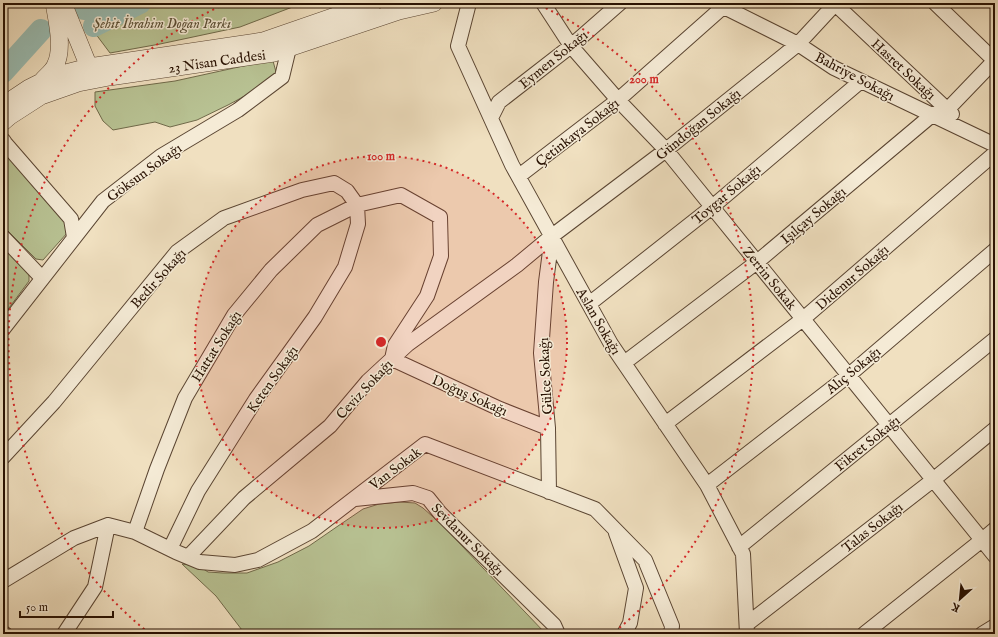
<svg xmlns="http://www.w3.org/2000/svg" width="998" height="637" viewBox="0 0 998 637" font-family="'IM FELL English',serif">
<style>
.green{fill:#b8c293;stroke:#706a4a}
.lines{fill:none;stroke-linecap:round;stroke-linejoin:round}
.river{stroke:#9abdb3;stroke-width:22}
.minor-casing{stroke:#5a4532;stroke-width:16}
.tertiary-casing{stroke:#5a4532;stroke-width:18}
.minor{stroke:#f5ebd6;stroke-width:14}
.tertiary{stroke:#f5ebd6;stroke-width:17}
.ring{fill:none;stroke:#d62828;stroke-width:2;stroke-dasharray:2 4}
.labels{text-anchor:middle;stroke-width:3;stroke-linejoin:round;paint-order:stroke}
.park-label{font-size:14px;font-style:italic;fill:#5a4f35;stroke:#f5ebd6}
.street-label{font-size:14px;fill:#281102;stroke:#f5ebd6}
.centre{fill:#d62828;stroke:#f5ebd6;stroke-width:2}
.ring-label{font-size:12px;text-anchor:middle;font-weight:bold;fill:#d62828;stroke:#f5ebd6;stroke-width:3;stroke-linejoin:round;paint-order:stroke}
</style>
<rect width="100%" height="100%" fill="#f0e0c0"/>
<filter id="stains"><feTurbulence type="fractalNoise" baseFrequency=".005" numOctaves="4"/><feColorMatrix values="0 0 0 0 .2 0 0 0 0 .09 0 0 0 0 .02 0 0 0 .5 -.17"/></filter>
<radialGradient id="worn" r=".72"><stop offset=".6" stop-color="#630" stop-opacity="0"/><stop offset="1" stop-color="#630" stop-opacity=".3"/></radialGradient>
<!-- green -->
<path class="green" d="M157,3h146l-63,24 -80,17 -50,9 -15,-20z
M266,61h7l3,11 -9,12 -39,21 -31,15 -27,7 -15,-5 -42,8 -10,-9 -8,-15v-14l80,-11z
M3,151l63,71 2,10 -25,28 -7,-1 -33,-33z
M3,243l26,29v9l-26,35z
M400,502l15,1 8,5 18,16 105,110h-301l-29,-38 -34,-32 17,2 9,6 15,1h24l31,-11 31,-16 29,-20 25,-17 16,-5z"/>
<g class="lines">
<!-- river -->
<path class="river" d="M84,9l26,-6
M94,26l46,-23
M3,72l38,-42"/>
<defs>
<path id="minor" d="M469,3l-11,43 54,119 99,179 96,141 36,69 4,80
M543,3l28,43 47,54 48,50 329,406
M716,3l82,41 36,24 161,77
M834,3l118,111
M935,3l60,58
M491,118l8,-16 72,-56 49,-43
M3,140l2,3 66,76 3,18
M519,176l99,-76 105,-93
M3,237l39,41
M589,304l123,-97 149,-126
M3,329l100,-128 58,-45 77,-46 44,-33 7,-29 -1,-9
M624,363l133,-101 175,-147 15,-5 48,-50
M665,424l138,-105 192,-166
M3,457l51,-55 123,-150 47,-34 78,-28 32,-7 13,8 10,14
M707,485l142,-110 146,-125
M549,492l-1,-64 -7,-75 5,-71 6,-46
M355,499l58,-6 15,5 12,15 114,112 4,9
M108,525l27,7 41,20 24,10 35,3 23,-5 54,-29 113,-87 170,65 50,51 27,66 -1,8
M135,532l22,-63 28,-71 49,-83 37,-45 46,-45 40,-20 44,-10 39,22 1,39 -14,40 -32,49 -3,14 108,50 48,19
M616,533l20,55 -6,35 -6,11
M739,547l256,-208
M170,549l28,-58 58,-92 59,-82 30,-50 13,-43 -1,-19
M188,557l56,-59 86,-72 38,-45 40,-37 109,-79 35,-29 114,-86 132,-106 38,-41
M3,581l71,-43 34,-13
M747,624l186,-144 62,-51
M3,633l2,1
M64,634l31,-47 13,-62
M864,634l118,-94 13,-11
M982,634l13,-8"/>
<path id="tertiary" d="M63,3l26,64 6,7
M42,81c4,-5 10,-9 13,-15 9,-17 2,-45 -1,-63
M3,106l8,-6 18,-12 12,-6 17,-7 31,-8 174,-26 110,-38
M3,122l7,-6 31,-20 37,-13 31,-6 165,-24 125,-42 35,-8"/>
</defs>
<!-- minor casing -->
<use href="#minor" class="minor-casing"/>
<!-- tertiary casing -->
<use href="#tertiary" class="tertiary-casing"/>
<!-- minor -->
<use href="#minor" class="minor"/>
<!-- tertiary -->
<use href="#tertiary" class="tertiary"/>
</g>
<!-- distance rings -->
<circle cx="381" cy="342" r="186" fill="#d62828" fill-opacity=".12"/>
<g class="ring">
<circle cx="381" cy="342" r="186"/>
<path d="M149 633A372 372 0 0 1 227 3M535 3A372 372 0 0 1 613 633"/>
</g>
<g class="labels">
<!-- park labels -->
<g class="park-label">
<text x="162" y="28">Şehit İbrahim Doğan Parkı</text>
</g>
<!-- street labels -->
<g class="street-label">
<text transform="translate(553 59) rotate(-39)" y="5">Eymen Sokağı</text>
<text transform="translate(217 61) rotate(-8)" y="5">23 Nisan Caddesi</text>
<text transform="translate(904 69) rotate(43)" y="5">Hasret Sokağı</text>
<text transform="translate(855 76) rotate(28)" y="5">Bahriye Sokağı</text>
<text transform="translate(698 124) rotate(-39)" y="5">Gündoğan Sokağı</text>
<text transform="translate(577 132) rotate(-38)" y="5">Çetinkaya Sokağı</text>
<text transform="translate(144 172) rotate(-36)" y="5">Göksun Sokağı</text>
<text transform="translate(726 194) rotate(-40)" y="5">Toygar Sokağı</text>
<text transform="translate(813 215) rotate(-40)" y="5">Işılçay Sokağı</text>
<text transform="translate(852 277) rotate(-41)" y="5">Didenur Sokağı</text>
<text transform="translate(158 278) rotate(-48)" y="5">Bedir Sokağı</text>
<text transform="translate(770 278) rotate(51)" y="5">Zerrin Sokak</text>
<text transform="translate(599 321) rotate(60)" y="5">Aslan Sokağı</text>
<text transform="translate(216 346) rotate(-58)" y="5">Hattat Sokağı</text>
<text transform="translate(853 370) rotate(-39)" y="5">Alıç Sokağı</text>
<text transform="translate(545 376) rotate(-93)" y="5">Gülce Sokağı</text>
<text transform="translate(272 379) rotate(-55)" y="5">Keten Sokağı</text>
<text transform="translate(364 389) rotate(-47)" y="5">Ceviz Sokağı</text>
<text transform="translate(470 395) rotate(24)" y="5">Doğuş Sokağı</text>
<text transform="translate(867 443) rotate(-39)" y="5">Fikret Sokağı</text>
<text transform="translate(395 468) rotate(-37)" y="5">Van Sokak</text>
<text transform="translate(872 527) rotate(-38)" y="5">Talas Sokağı</text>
<text transform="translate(468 539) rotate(45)" y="5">Sevdanur Sokağı</text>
</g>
</g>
<circle cx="381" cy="342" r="6" class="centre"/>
<g class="ring-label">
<text x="644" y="83">200 m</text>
<text x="381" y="160">100 m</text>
</g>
<!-- margin -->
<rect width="998" height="637" fill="none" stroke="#f0e0c0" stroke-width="16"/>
<rect x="4" y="4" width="990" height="629" fill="none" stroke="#281102" stroke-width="2"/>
<rect x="8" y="8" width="982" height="621" fill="none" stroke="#281102"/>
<!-- north arrow -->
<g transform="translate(960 599) rotate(207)" stroke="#f5ebd6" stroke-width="3" paint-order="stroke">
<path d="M0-3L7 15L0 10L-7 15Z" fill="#281102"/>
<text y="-6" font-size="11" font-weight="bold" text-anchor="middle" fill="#281102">K</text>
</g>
<!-- scale -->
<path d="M20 611v6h93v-6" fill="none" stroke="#281102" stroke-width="2"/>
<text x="26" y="611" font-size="12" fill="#281102" stroke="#f5ebd6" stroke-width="3" paint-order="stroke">50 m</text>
<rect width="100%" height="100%" filter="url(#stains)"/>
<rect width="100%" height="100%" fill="url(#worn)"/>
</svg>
